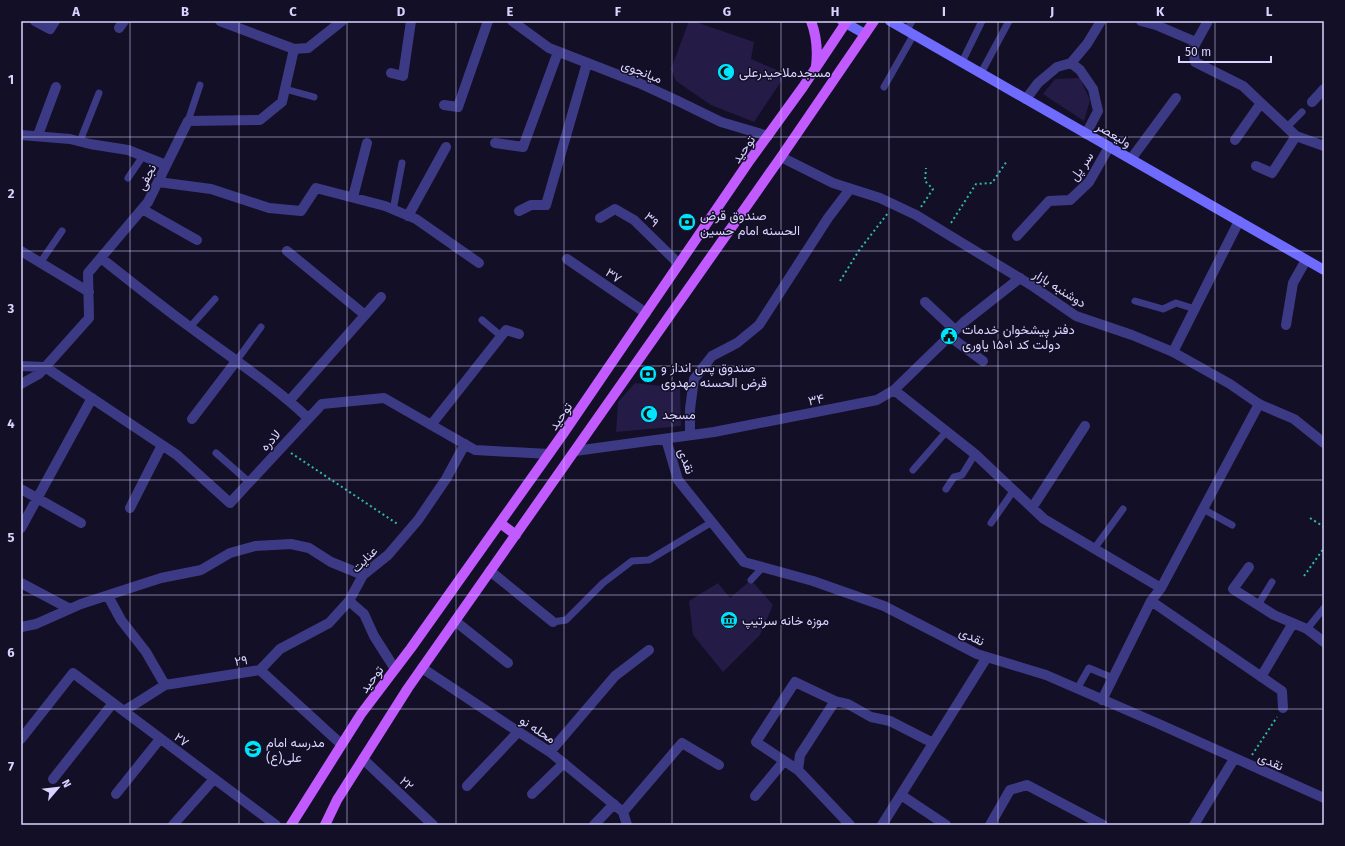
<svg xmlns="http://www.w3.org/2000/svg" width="1345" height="846" viewBox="0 0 1345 846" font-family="'Fira Sans',Vazirmatn,sans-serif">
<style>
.building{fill:#241b47}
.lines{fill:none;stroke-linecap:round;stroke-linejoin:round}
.path{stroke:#2fb8b0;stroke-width:2;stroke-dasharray:2 3;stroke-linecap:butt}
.service{stroke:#3d3a85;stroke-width:7}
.pedestrian{stroke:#3d3a85;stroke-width:10}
.minor{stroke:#3d3a85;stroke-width:10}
.secondary{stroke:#6f6bff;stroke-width:10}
.primary{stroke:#c25bff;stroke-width:10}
.grid{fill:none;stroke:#d9d4ff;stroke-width:1;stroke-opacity:0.55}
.labels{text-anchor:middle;stroke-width:3;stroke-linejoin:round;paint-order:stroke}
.street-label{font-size:13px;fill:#d9d4ff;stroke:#130f26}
.poi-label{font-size:13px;fill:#d9d4ff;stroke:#130f26;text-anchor:start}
.neatline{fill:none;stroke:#d9d4ff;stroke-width:1.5}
.grid-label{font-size:13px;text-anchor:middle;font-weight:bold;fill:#d9d4ff}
</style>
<rect width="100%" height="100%" fill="#130f26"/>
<!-- building -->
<path class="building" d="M689,21h4l61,21 -3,17 35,15 -32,48 -43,-17 -35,-24 -5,-12z
M1080,78l10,22 -6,21 -41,-27 12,-15z
M635,383l45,5 1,38 -65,6 2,-30z
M751,580l22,25 -13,30 -37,37 -30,-37 -4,-34 29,-18 12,15z"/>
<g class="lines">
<!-- path -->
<path class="path" d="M921,207l12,-18 -8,-8 1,-13
M951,223l25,-39 16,-1 15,-22
M840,281l20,-32 28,-36
M291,453l108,72
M1310,518l14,9
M1304,576l20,-28
M1252,755l25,-38"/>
<!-- service -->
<path class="service" d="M907,30l5,-9
M962,62l20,-41
M981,73l28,-52
M884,87l30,-53
M285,89l29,8
M188,121l12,-36
M1287,127l15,-15
M80,141l19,-48
M128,178l15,-22
M393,210l9,-47
M40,263l22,-32
M1135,301l28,8 13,-6 19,6
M482,320l19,16
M190,327l25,-28
M237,360l24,-33
M216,453l33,29
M913,470l33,-38
M946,489l8,-12 8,-2 13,-21
M1203,509l29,16
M991,523l23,-33
M1094,549l29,-40
M751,580l12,-13
M1258,605l14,-23
M553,622l13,-2 37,-37 29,-22 17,-1 63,-38
M1307,629l17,-21
M1077,689l12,-21 24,10"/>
<!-- pedestrian -->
<path class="pedestrian" d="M781,157l52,26 47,15 36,17 115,70 45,31 56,19 41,17 57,32 29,20 35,15 30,24"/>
<!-- minor -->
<path class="minor" d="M35,21l15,8 5,-8
M220,21l74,28 14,-1 34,-27
M512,21l37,27 90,35 39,18 43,21 47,14
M1141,21l15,4 40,17
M1208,21l-15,27 2,14 48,24 53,50 28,10
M119,28l5,-7
M1071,63l9,7 13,19 5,22 -12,23
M391,73l12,3 8,-55
M1026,99l12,-16 19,-16 14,-4 16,-19 14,-23
M1312,102l12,-13
M444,105l14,2 30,-86
M21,135l49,4 20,5 38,6 38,15
M38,135l18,-48
M1235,140l26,-37
M495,143l28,4 35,-95
M1131,159l45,-61
M1256,166l16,7 24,-37
M158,182l53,7 58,19 32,3 15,-23 69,18 31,13 63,44
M353,197l14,-54
M142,209l55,31
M519,211l12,-6h15l41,-142
M408,216l38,-69
M600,218l15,-9 19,11 45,44
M1017,236l32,-35 21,-1 19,-18 20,-35
M21,251l68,41
M287,251l78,64
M101,258c29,23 59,47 89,69 40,30 82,57 118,91
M567,259l79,54
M925,302l30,28
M1286,325l7,-42 13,-23
M949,336l34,25
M1173,352l66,-131
M21,366l24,1
M45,367l132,88 53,48 92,-99 62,-6 91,52 74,4
M21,384l18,-10 50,-56 -1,-45 60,-71 40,-81 72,-1 22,-18 12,-53
M894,390l81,64 69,65 117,69 98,-184
M290,400l91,-103
M192,419l45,-59
M431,425l75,-95 13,4
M690,435v-26l4,-30 18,-23 25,-13 22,-18 69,-107 22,-29
M666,439l12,41 66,82 69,19 71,25 93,48 69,21 113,49 165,74
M575,451l139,-19 163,-32 17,-10 70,-68 56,-44
M21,489l60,34
M130,508l32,-63
M1032,508l53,-82
M21,528l71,-130
M1249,567l-16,22 41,26 33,14 17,13
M490,571l63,51
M21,583l49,26
M108,596l13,24 25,32 19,33
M349,601l15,13 10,22 21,33
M1151,601l131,90 1,17
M455,621l53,42
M21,627l15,-3 45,-20 80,-26 40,-8 29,-17 25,-7 36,-2 18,4 22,14 32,13
M422,668l86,57 42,27 73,60 4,13
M260,670l20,-21 49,-26 20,-22 14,-26 25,-20 30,-35 28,-41 19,-35
M1261,677l32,-54
M1102,700l49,-99 10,-13
M124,711l41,-26 95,-15 81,74
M21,739l52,-66 203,152
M550,752l65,-76 34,-26
M363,759l70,66
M798,770l-42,-28 39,-60 40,19
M53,779l60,-76
M467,786l51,-54
M116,794l44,-55
M532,794l32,-31
M901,795l45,30
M755,796l29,-35
M623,812l59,-69 37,22
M173,825l41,-46
M594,825l20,-21
M850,825l-52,-55 2,-15 35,-54 13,3 23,13 19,4 43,22
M882,825l105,-168
M990,825l20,-35 17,-5 76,40
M1194,825l40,-66"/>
<!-- secondary -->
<path class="secondary" d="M842,21l23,13
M890,21l434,249"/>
<!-- primary -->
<path class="primary" d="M811,21c6,16 7,29 5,45
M500,523l16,12
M291,825l70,-111 50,-66 152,-214 187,-274 53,-73 44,-66
M325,825l12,-25 71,-112 373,-531 93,-136"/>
</g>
<!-- grid -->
<path class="grid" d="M130,21v804M239,21v804M347,21v804M456,21v804M564,21v804M672,21v804M781,21v804M889,21v804M998,21v804M1106,21v804M1215,21v804M21,137h1303M21,251h1303M21,366h1303M21,480h1303M21,595h1303M21,709h1303"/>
<!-- icons -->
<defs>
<symbol id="mosque-disc" viewBox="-11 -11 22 22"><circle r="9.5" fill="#00e5ff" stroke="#130f26"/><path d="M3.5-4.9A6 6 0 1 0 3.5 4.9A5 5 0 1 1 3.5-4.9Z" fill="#111"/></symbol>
<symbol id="bank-disc" viewBox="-11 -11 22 22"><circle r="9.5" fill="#00e5ff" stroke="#130f26"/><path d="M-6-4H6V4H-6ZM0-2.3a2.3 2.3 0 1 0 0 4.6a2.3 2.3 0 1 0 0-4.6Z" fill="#111"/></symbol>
<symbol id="civic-disc" viewBox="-11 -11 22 22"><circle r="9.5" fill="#00e5ff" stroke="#130f26"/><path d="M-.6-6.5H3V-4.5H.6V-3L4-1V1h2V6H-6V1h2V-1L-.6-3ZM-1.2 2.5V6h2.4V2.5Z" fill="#111"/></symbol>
<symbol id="museum-disc" viewBox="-11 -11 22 22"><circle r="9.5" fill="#00e5ff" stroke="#130f26"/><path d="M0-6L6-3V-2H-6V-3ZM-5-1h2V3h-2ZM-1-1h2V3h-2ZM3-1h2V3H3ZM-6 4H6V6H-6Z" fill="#111"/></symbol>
<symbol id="school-disc" viewBox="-11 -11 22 22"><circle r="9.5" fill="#00e5ff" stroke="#130f26"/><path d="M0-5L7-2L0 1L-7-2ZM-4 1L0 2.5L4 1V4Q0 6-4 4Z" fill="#111"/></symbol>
</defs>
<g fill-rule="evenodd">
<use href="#mosque-disc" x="716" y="62" width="20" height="20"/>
<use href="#bank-disc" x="677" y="212" width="20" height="20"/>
<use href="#civic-disc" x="939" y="326" width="20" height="20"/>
<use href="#bank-disc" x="638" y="364" width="20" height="20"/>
<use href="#mosque-disc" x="639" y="404" width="20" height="20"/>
<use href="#museum-disc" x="719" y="610" width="20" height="20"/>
<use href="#school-disc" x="243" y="739" width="20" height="20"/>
</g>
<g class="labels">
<!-- street labels -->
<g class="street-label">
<text transform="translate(642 71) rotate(22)" y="5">میانجوی</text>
<text transform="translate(1114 134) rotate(30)" y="5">ولیعصر</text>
<text transform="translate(743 149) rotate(-55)" y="5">توحید</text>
<text transform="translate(1081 166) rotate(-55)" y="5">سر پل</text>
<text transform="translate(146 177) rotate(-63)" y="5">نجفی</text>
<text transform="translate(652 219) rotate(43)" y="5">۳۹</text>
<text transform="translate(614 275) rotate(35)" y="5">۳۷</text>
<text transform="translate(1060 288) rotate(32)" y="5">دوشنبه بازار</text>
<text transform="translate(816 399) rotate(-11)" y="5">۳۴</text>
<text transform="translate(560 416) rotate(-55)" y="5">توحید</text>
<text transform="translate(270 440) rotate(-47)" y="5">لادره</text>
<text transform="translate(687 461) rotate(71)" y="5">نقدی</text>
<text transform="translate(364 559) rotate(-45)" y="5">عنایت</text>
<text transform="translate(972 636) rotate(25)" y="5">نقدی</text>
<text transform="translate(241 660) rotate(-9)" y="5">۲۹</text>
<text transform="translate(371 679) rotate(-53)" y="5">توحید</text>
<text transform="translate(538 729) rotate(33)" y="5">محله نو</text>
<text transform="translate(182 739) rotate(37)" y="5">۲۷</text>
<text transform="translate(1271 761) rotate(24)" y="5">نقدی</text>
<text transform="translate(407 783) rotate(44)" y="5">۲۲</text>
</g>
<!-- poi labels -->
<g class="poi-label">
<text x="739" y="77">مسجدملاحیدرعلی</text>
<text x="700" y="220">صندوق قرض<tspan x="700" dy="15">الحسنه امام حسین</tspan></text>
<text x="962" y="334">دفتر پیشخوان خدمات<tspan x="962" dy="15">دولت کد ۱۵۰۱ یاوری</tspan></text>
<text x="661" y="372">صندوق پس انداز و<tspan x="661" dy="15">قرض الحسنه مهدوی</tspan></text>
<text x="662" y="419">مسجد</text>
<text x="742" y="625">موزه خانه سرتیپ</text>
<text x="266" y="747">مدرسه امام<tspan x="266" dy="15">علی(ع)</tspan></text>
</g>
</g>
<!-- border -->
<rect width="1345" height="846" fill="none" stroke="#130f26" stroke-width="44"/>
<!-- north arrow -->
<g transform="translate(58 788) rotate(62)" stroke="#130f26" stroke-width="3" paint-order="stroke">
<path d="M0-3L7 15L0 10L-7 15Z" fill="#d9d4ff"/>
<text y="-6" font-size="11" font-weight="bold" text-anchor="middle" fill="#d9d4ff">N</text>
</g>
<!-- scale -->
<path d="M1179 56v6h92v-6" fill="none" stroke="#d9d4ff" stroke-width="2"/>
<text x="1185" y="56" font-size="12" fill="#d9d4ff" stroke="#130f26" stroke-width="3" paint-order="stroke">50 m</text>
<rect x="22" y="22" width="1301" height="802" class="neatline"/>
<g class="grid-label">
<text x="76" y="16">A</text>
<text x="185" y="16">B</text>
<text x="293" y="16">C</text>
<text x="401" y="16">D</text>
<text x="510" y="16">E</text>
<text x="618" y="16">F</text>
<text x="727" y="16">G</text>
<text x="835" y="16">H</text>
<text x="944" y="16">I</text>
<text x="1052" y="16">J</text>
<text x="1160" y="16">K</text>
<text x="1269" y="16">L</text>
<text x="11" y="84">1</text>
<text x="11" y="198">2</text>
<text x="11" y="313">3</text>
<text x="11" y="428">4</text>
<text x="11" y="542">5</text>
<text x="11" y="657">6</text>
<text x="11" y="771">7</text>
</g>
</svg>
